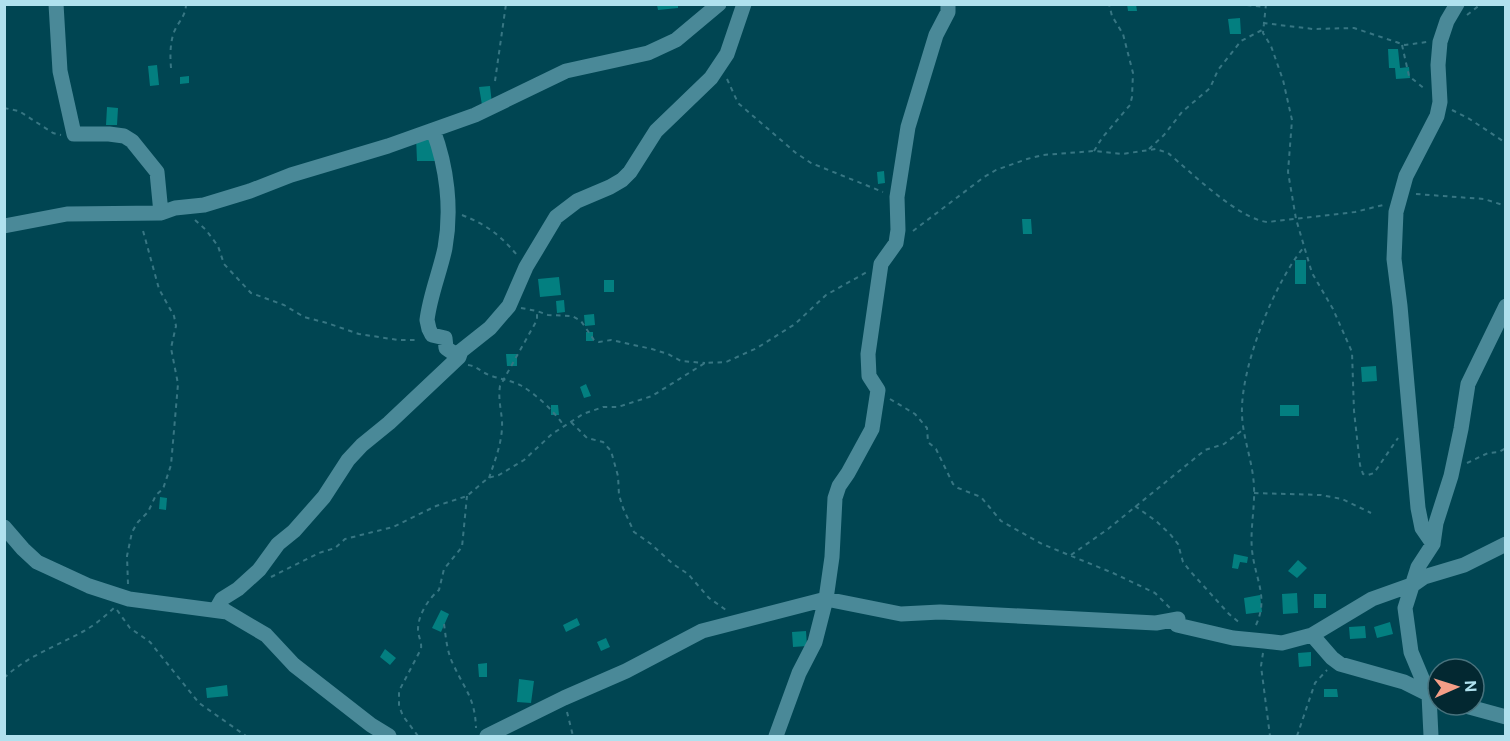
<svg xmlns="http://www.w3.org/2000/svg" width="1510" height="741" viewBox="0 0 1510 741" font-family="'DM Sans',sans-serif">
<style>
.building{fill:#037f80}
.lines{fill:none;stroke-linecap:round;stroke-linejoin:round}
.path{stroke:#377683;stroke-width:2;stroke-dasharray:4.5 4.5;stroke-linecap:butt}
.minor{stroke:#4a8998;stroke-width:15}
</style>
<rect width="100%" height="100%" fill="#004552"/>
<!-- building -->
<path class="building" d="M1127,4h9l1,7h-9z
M657,5h21v3l-20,2z
M1240,18l1,16h-11l-2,-15z
M1388,49h10l2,19 9,-1 1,11 -14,1 -1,-11h-6z
M157,65l2,20 -9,1 -2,-20z
M189,76v7l-9,1v-7z
M490,86l2,18 -10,1 -3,-18z
M107,107l11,1 -1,17h-11z
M435,136l1,25h-19l-1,-24z
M884,171l1,12 -7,1 -1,-12z
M1022,219h9l1,15h-9z
M1295,260h11v24h-11z
M559,277l2,18 -21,2 -2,-18z
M604,280h10v12h-10z
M564,300l1,12 -8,1 -1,-12z
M594,314l1,11 -10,1 -1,-11z
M586,332h7v9h-7z
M506,354h11v12h-10z
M1376,366l1,15 -15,1 -1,-15z
M586,384l5,12 -7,2 -4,-11z
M551,405h7l1,10h-8z
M1280,405h19v11h-19z
M160,497l7,1 -1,12 -7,-1z
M1234,554l14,3 -1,6 -7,-1 -2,7 -6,-1z
M1298,560l9,8 -10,10 -9,-7z
M1297,593l1,20 -15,1 -1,-20z
M1314,594h12v14h-12z
M1260,595l2,17 -16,2 -2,-16z
M441,610l8,4 -8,18 -9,-4z
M577,618l3,7 -14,7 -3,-7z
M1390,622l3,12 -16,4 -3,-11z
M1365,626l1,12 -16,1 -1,-12z
M806,631l1,15 -14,1 -1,-15z
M606,638l4,9 -9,4 -4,-9z
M385,649l11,9 -6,7 -10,-8z
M1311,652v14l-12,1 -1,-14z
M487,663v14h-8l-1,-13z
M519,679l15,2 -3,22 -14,-1z
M227,685l1,11 -21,2 -1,-10z
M1324,689h13l1,8h-14z"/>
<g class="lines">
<!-- path -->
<path class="path" d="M1238,4l27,3
M1266,4l-3,29 8,13 12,34 9,40 -4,52 8,47 16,54 21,36 19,43 2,59 6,54 3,9 5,1 6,-2 24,-35
M1467,15l14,-11
M1263,23l50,6 41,-1 51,17 22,-3
M1402,45l7,31 17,14
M171,68c-1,-12 -1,-25 3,-36 4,-10 12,-16 12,-28
M727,79l11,24 58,50 15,10 72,29
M495,81l11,-77
M4,108l15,3 34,22 8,2
M1452,110l16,8 38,25
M1149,149l15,-14 18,-23 28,-24 8,-18 23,-29 21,-11
M1094,151l8,-13 28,-33 2,-8 1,-24 -10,-39 -11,-18 -3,-12
M1416,194l68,5 22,7
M462,215c25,10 38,20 55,40
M195,220l11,10 12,16 6,18 27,29 33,12 20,12 23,6 32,11 39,6h21
M913,231l71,-54 12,-7 31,-11 16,-4 51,-4 28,3 34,-5 12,4c23,19 71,67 100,69l87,-10 28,-7
M521,308l16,3 11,4 24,1 9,5 13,19 5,2 12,-2 41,9 16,5 13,7 24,2
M468,365c9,1 13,7 21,10 10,4 21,5 31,10 16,9 34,26 44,41
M890,399l25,15 12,14 1,14 8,7 17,35 5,4 23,9 20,24 41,23 71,29 42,20 15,15
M571,422l16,16 16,4 8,9 7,25 1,19 4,13 11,24 17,12 22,20 15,10 21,24 17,12
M1467,463l21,-10 11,-1 7,-4
M489,478c6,-18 14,-37 13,-57 -1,-13 -4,-22 -2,-35l37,-66v-9
M1254,493l67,2 21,4 29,14
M1135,506l21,15 14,13 8,10 5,18 7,9 39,43 12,10
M1071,555l37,-26 97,-79 19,-6 20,-15
M271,577l48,-24 16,-5 10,-9 48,-12 43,-21 31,-10 21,-18 11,-3 25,-15 28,-26 31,-20 20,-7h15l34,-11 53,-33 21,-1 31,-14 38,-24 31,-29 41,-23
M128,584l-1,-28 5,-24 6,-10 10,-10 8,-17 7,-6 8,-24 7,-81 -7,-36 5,-22 -2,-10 -15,-27 -17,-62
M117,610l13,18 20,14 49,61 47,33
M444,624c2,14 3,29 10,42 11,24 21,32 22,62
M1256,625c13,-28 -1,-46 -4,-75 -2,-21 3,-42 2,-63 -1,-25 -11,-48 -12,-72 -2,-47 32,-132 62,-168
M1263,653l-2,13 9,70
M4,678c23,-22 53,-32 80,-47 11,-6 21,-15 30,-23
M567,712l6,24
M418,736l-15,-20 -4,-10v-15l22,-42c1,-8 -3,-12 -3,-20 0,-14 11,-31 21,-39l5,-21 18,-22 5,-51
M1297,736l18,-53 12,-13"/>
<!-- minor -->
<path class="minor" d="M56,4l4,67 14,63h35l15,2 8,5 25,31 4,41
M433,130c14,37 19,79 12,118 -5,24 -15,47 -18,72l2,9 3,6 13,3 1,10 13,9
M4,226l63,-12 94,-1 14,-5 29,-3 46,-14 41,-16 97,-29 87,-31 91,-44 82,-18 28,-13 43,-36
M4,527l19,22 14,13 52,24 40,13 98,13 39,23 28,30 77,60 18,11
M1433,544l3,-21 15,-47 10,-47 7,-45 38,-78
M227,612l-9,-6 4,-7 16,-10 21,-19 19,-26 16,-13 30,-34 24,-37 14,-15 27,-22 70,-66 2,-6 29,-23 19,-22 17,-39 30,-50 21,-16 33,-14 12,-7 8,-8 26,-41 55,-53 16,-24 17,-50
M1312,635l20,23 8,6 64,18 28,14
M1462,705l44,12
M487,736l77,-38 62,-27 76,-40 124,-32 75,15 39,-2 216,11 22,-4 -1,6 56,13 31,3 18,2 30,-8 60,-36 42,-15 10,-7 40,-12 42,-21
M776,736l23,-63 16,-31 11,-43 6,-42 3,-59 4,-12 9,-13 24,-44 6,-39 -9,-14 -1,-22 13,-90 15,-21 2,-13 -1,-33 11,-70 28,-92 12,-23v-8
M1431,736l-2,-41 -18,-43 -6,-44 13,-41 15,-23 -11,-16 -4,-20 -18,-202 -6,-47 2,-47 10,-36 31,-60 3,-14 -2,-37 2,-23 7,-21 10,-17"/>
</g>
<!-- border -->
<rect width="1510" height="741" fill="none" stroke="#b0e1ee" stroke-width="12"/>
<!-- north arrow -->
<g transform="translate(1456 687) rotate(87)"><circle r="28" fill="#032831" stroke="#48727d" stroke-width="1.5"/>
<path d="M0-4.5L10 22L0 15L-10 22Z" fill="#f49e87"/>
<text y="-9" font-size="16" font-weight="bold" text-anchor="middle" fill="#b0e1ee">N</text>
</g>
</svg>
